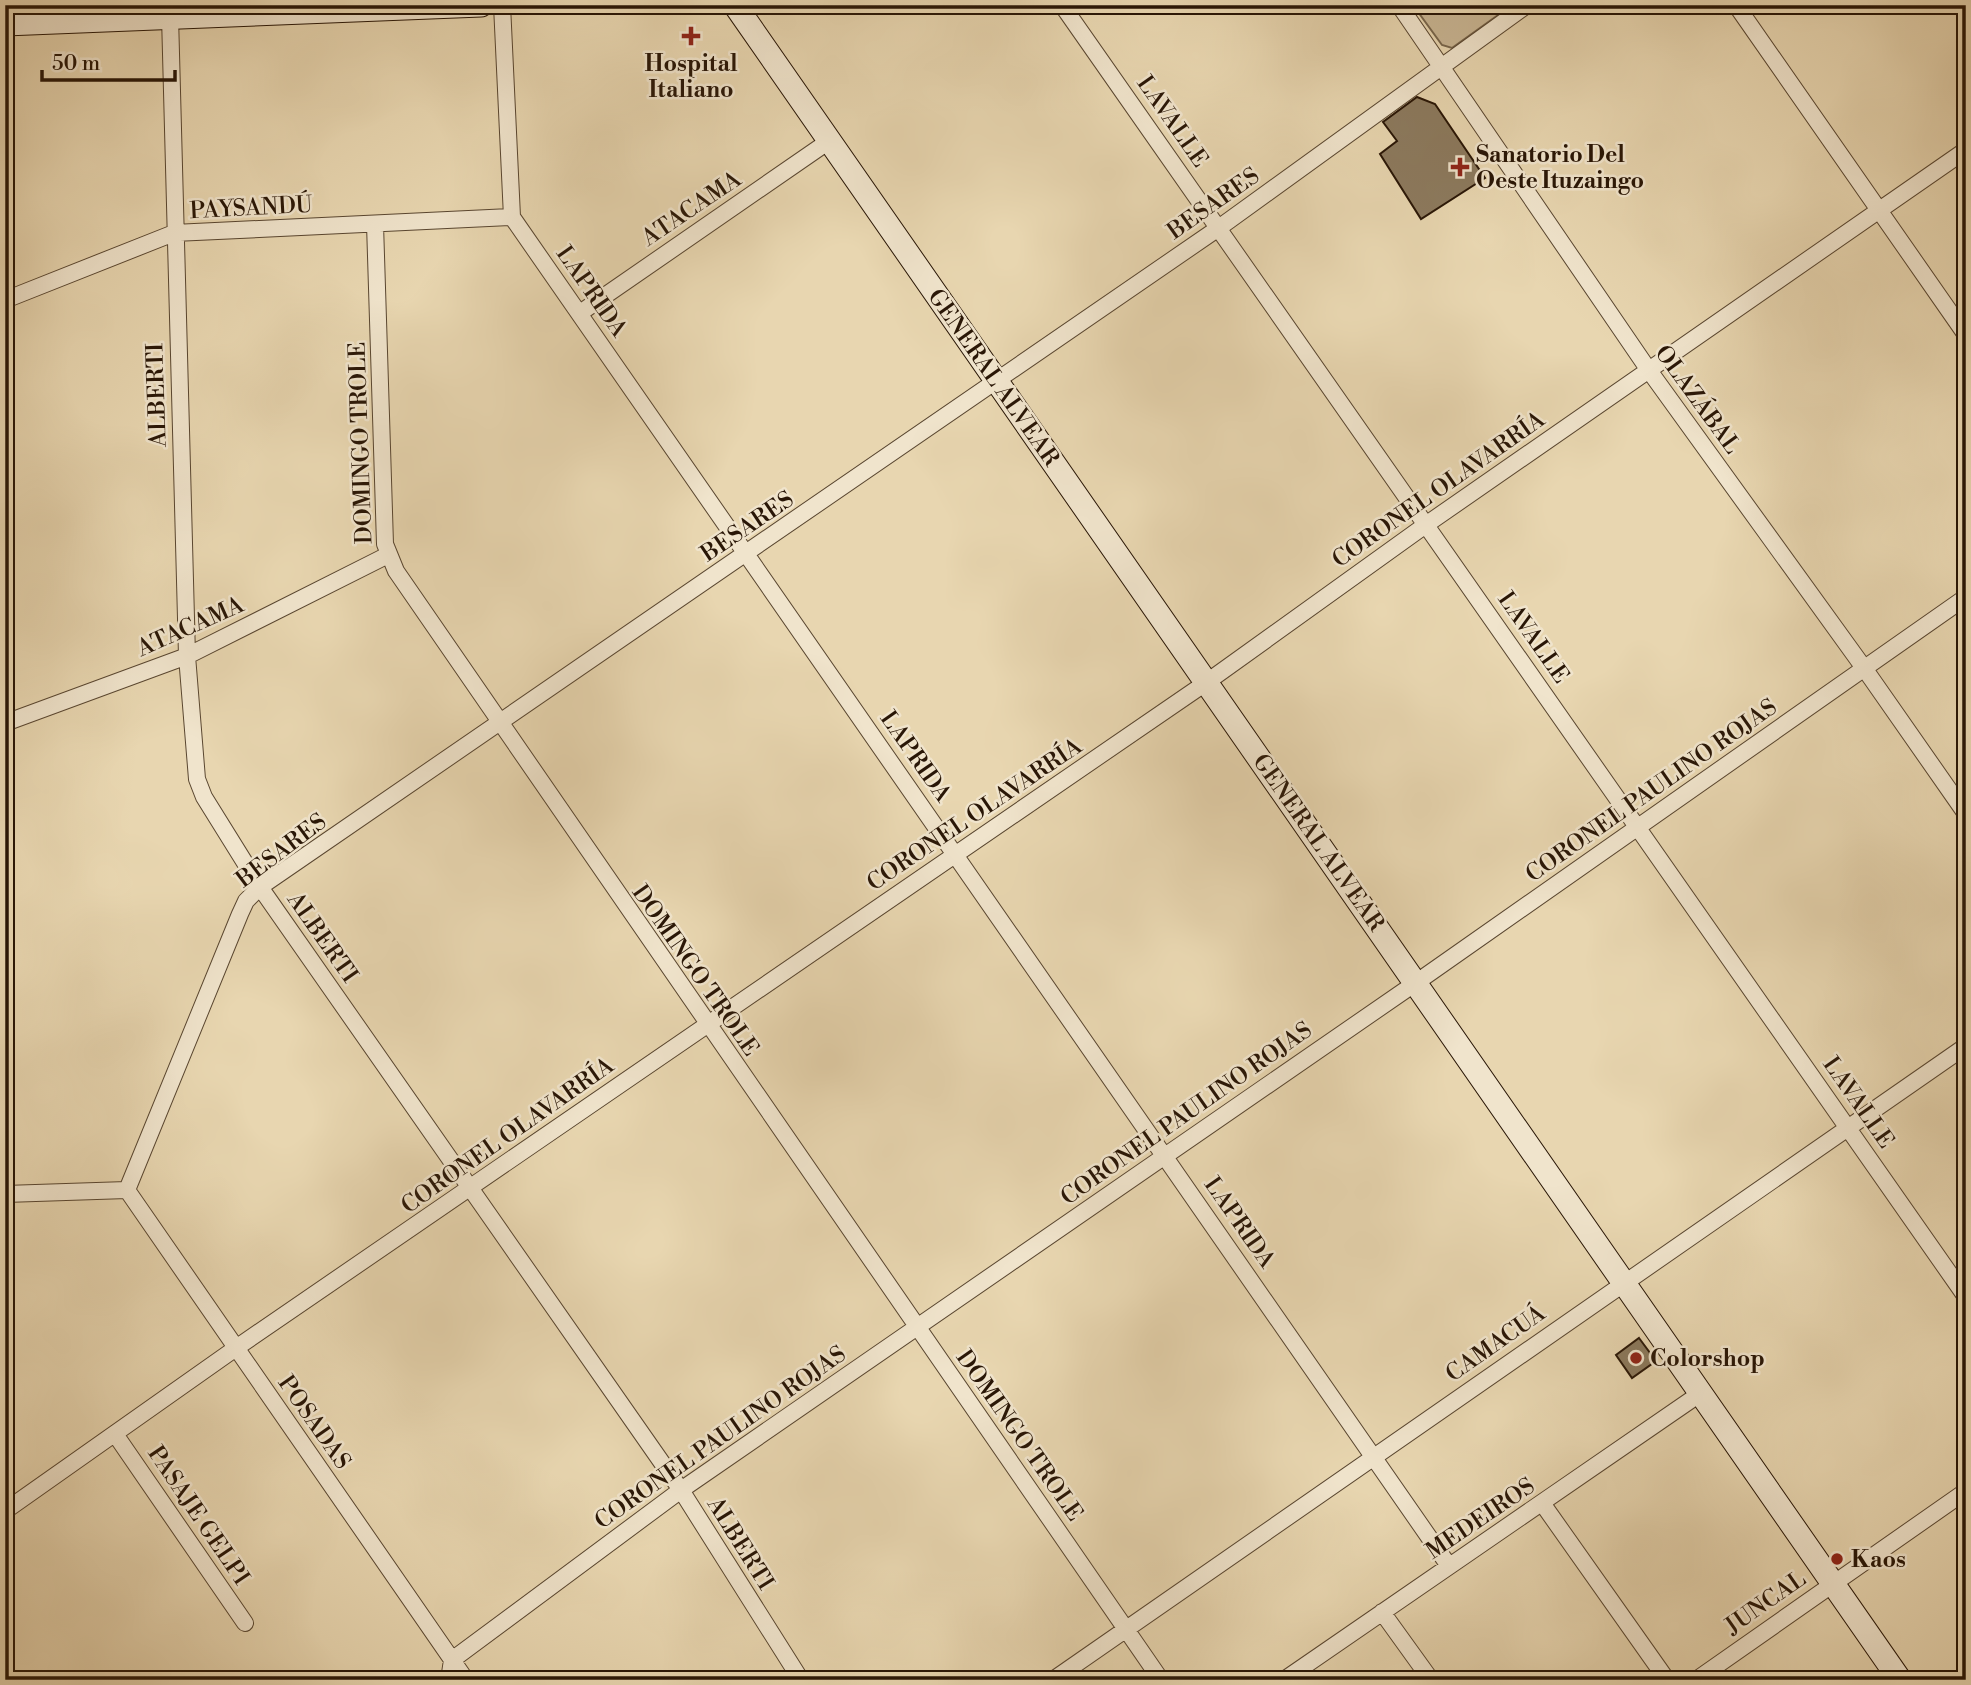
<svg xmlns="http://www.w3.org/2000/svg" width="1971" height="1685" viewBox="0 0 1971 1685" font-family="'Libre Bodoni',serif">
<style>
.green{fill:#c8b593;stroke:#78664c;stroke-width:2}
.building{fill:#8c7a5e;stroke:#291606;stroke-width:2}
.lines{fill:none;stroke-linecap:round;stroke-linejoin:round}
.street-casing{stroke:#594630;stroke-width:18}
.secondary-casing{stroke:#291606;stroke-width:25}
.street{stroke:#f0e4cc;stroke-width:16}
.secondary{stroke:#f0e4cc;stroke-width:23}
.poi-dot{fill:#8f2418;stroke:#f0e4cc;stroke-width:2.5}
.labels{text-anchor:middle;stroke-width:5;stroke-linejoin:round;paint-order:stroke}
.poi-label{font-size:23px;font-weight:bold;fill:#291606;stroke:#f0e4cc;text-anchor:start}
.street-label{font-size:23px;fill:#291606;stroke:#f0e4cc}
</style>
<rect width="100%" height="100%" fill="#e8d6b0"/>
<filter id="stains"><feTurbulence type="fractalNoise" baseFrequency=".00286" numOctaves="4"/><feColorMatrix values="0 0 0 0 .2 0 0 0 0 .09 0 0 0 0 .02 0 0 0 .5 -.17"/></filter>
<radialGradient id="worn" r=".72"><stop offset=".6" stop-color="#630" stop-opacity="0"/><stop offset="1" stop-color="#630" stop-opacity=".3"/></radialGradient>
<!-- green -->
<path class="green" d="M1413,5h99l-60,43 -10,-3z"/>
<!-- building -->
<path class="building" d="M1417,97l18,7 50,74 -64,41 -41,-65 17,-13 -14,-19z
M1639,1338l17,23 -24,17 -16,-23z"/>
<g class="lines">
<defs>
<path id="street" d="M502,5l10,212 937,1349
M1062,5l904,1292
M1399,5l249,364 216,299 102,146
M1736,5l230,330
M170,16l17,640 10,123 7,18 56,90 421,603 120,190
M375,224l10,320 11,27 765,1109
M5,300l169,-67 338,-16
M580,313l249,-172
M5,723l182,-67 201,-101
M127,1190l113,-276 6,-13 14,-14 960,-660 307,-222
M127,1190l339,490
M5,1194l122,-4
M115,1434l130,189
M1542,1503l125,177
M5,1511l231,-163 971,-666 220,-158 539,-374
M1382,1612l49,68
M449,1680l3,-20 229,-170 736,-508 549,-385
M1053,1680l913,-634
M1284,1680l417,-287
M1696,1680l270,-189"/>
<path id="secondary" d="M735,5l1165,1675
M5,24l476,-19"/>
</defs>
<!-- street casing -->
<use href="#street" class="street-casing"/>
<!-- secondary casing -->
<use href="#secondary" class="secondary-casing"/>
<!-- street -->
<use href="#street" class="street"/>
<!-- secondary -->
<use href="#secondary" class="secondary"/>
</g>
<!-- markers -->
<g class="poi-dot">
<path d="M687.5 25.5h7v7h7v7h-7v7h-7v-7h-7v-7h7z"/>
<path d="M1456.5 156.5h7v7h7v7h-7v7h-7v-7h-7v-7h7z"/>
<circle cx="1636" cy="1358" r="7"/>
<circle cx="1837" cy="1559" r="7"/>
</g>
<g class="labels">
<!-- poi labels -->
<g class="poi-label">
<text x="691" y="71" text-anchor="middle">Hospital<tspan x="691" dy="26">Italiano</tspan></text>
<text x="1476" y="162">Sanatorio Del<tspan x="1476" dy="26">Oeste Ituzaingo</tspan></text>
<text x="1650" y="1366">Colorshop</text>
<text x="1851" y="1567">Kaos</text>
</g>
<!-- street labels -->
<g class="street-label">
<text transform="translate(1173 121) rotate(55)" y="8">LAVALLE</text>
<text transform="translate(1213 203) rotate(-35)" y="8">BESARES</text>
<text transform="translate(251 207) rotate(-3)" y="8">PAYSANDÚ</text>
<text transform="translate(691 208) rotate(-34)" y="8">ATACAMA</text>
<text transform="translate(592 291) rotate(55)" y="8">LAPRIDA</text>
<text transform="translate(994 377) rotate(55)" y="8">GENERAL ALVEAR</text>
<text transform="translate(156 395) rotate(-92)" y="8">ALBERTI</text>
<text transform="translate(1698 399) rotate(54)" y="8">OLAZÁBAL</text>
<text transform="translate(360 443) rotate(-92)" y="8">DOMINGO TROLE</text>
<text transform="translate(1438 489) rotate(-35)" y="8">CORONEL OLAVARRÍA</text>
<text transform="translate(747 526) rotate(-34)" y="8">BESARES</text>
<text transform="translate(190 626) rotate(-24)" y="8">ATACAMA</text>
<text transform="translate(1534 637) rotate(55)" y="8">LAVALLE</text>
<text transform="translate(916 756) rotate(55)" y="8">LAPRIDA</text>
<text transform="translate(1651 790) rotate(-35)" y="8">CORONEL PAULINO ROJAS</text>
<text transform="translate(974 814) rotate(-34)" y="8">CORONEL OLAVARRÍA</text>
<text transform="translate(1319 842) rotate(55)" y="8">GENERAL ALVEAR</text>
<text transform="translate(281 850) rotate(-37)" y="8">BESARES</text>
<text transform="translate(323 937) rotate(55)" y="8">ALBERTI</text>
<text transform="translate(696 970) rotate(55)" y="8">DOMINGO TROLE</text>
<text transform="translate(1859 1102) rotate(55)" y="8">LAVALLE</text>
<text transform="translate(1186 1113) rotate(-35)" y="8">CORONEL PAULINO ROJAS</text>
<text transform="translate(507 1135) rotate(-35)" y="8">CORONEL OLAVARRÍA</text>
<text transform="translate(1240 1222) rotate(55)" y="8">LAPRIDA</text>
<text transform="translate(1495 1343) rotate(-35)" y="8">CAMACUÁ</text>
<text transform="translate(315 1422) rotate(55)" y="8">POSADAS</text>
<text transform="translate(1020 1435) rotate(55)" y="8">DOMINGO TROLE</text>
<text transform="translate(720 1437) rotate(-35)" y="8">CORONEL PAULINO ROJAS</text>
<text transform="translate(199 1515) rotate(56)" y="8">PASAJE GELPI</text>
<text transform="translate(1480 1518) rotate(-34)" y="8">MEDEIROS</text>
<text transform="translate(741 1543) rotate(58)" y="8">ALBERTI</text>
<text transform="translate(1765 1602) rotate(-35)" y="8">JUNCAL</text>
</g>
</g>
<!-- margin -->
<rect width="1971" height="1685" fill="none" stroke="#e8d6b0" stroke-width="28"/>
<rect x="7" y="7" width="1957" height="1671" fill="none" stroke="#291606" stroke-width="3.5"/>
<rect x="14" y="14" width="1943" height="1657" fill="none" stroke="#291606" stroke-width="2"/>
<!-- scale -->
<path d="M42 70v10h133v-10" fill="none" stroke="#291606" stroke-width="3.5"/>
<text x="52" y="70" font-size="21" fill="#291606" stroke="#f0e4cc" stroke-width="5" paint-order="stroke">50 m</text>
<rect width="100%" height="100%" filter="url(#stains)"/>
<rect width="100%" height="100%" fill="url(#worn)"/>
</svg>
